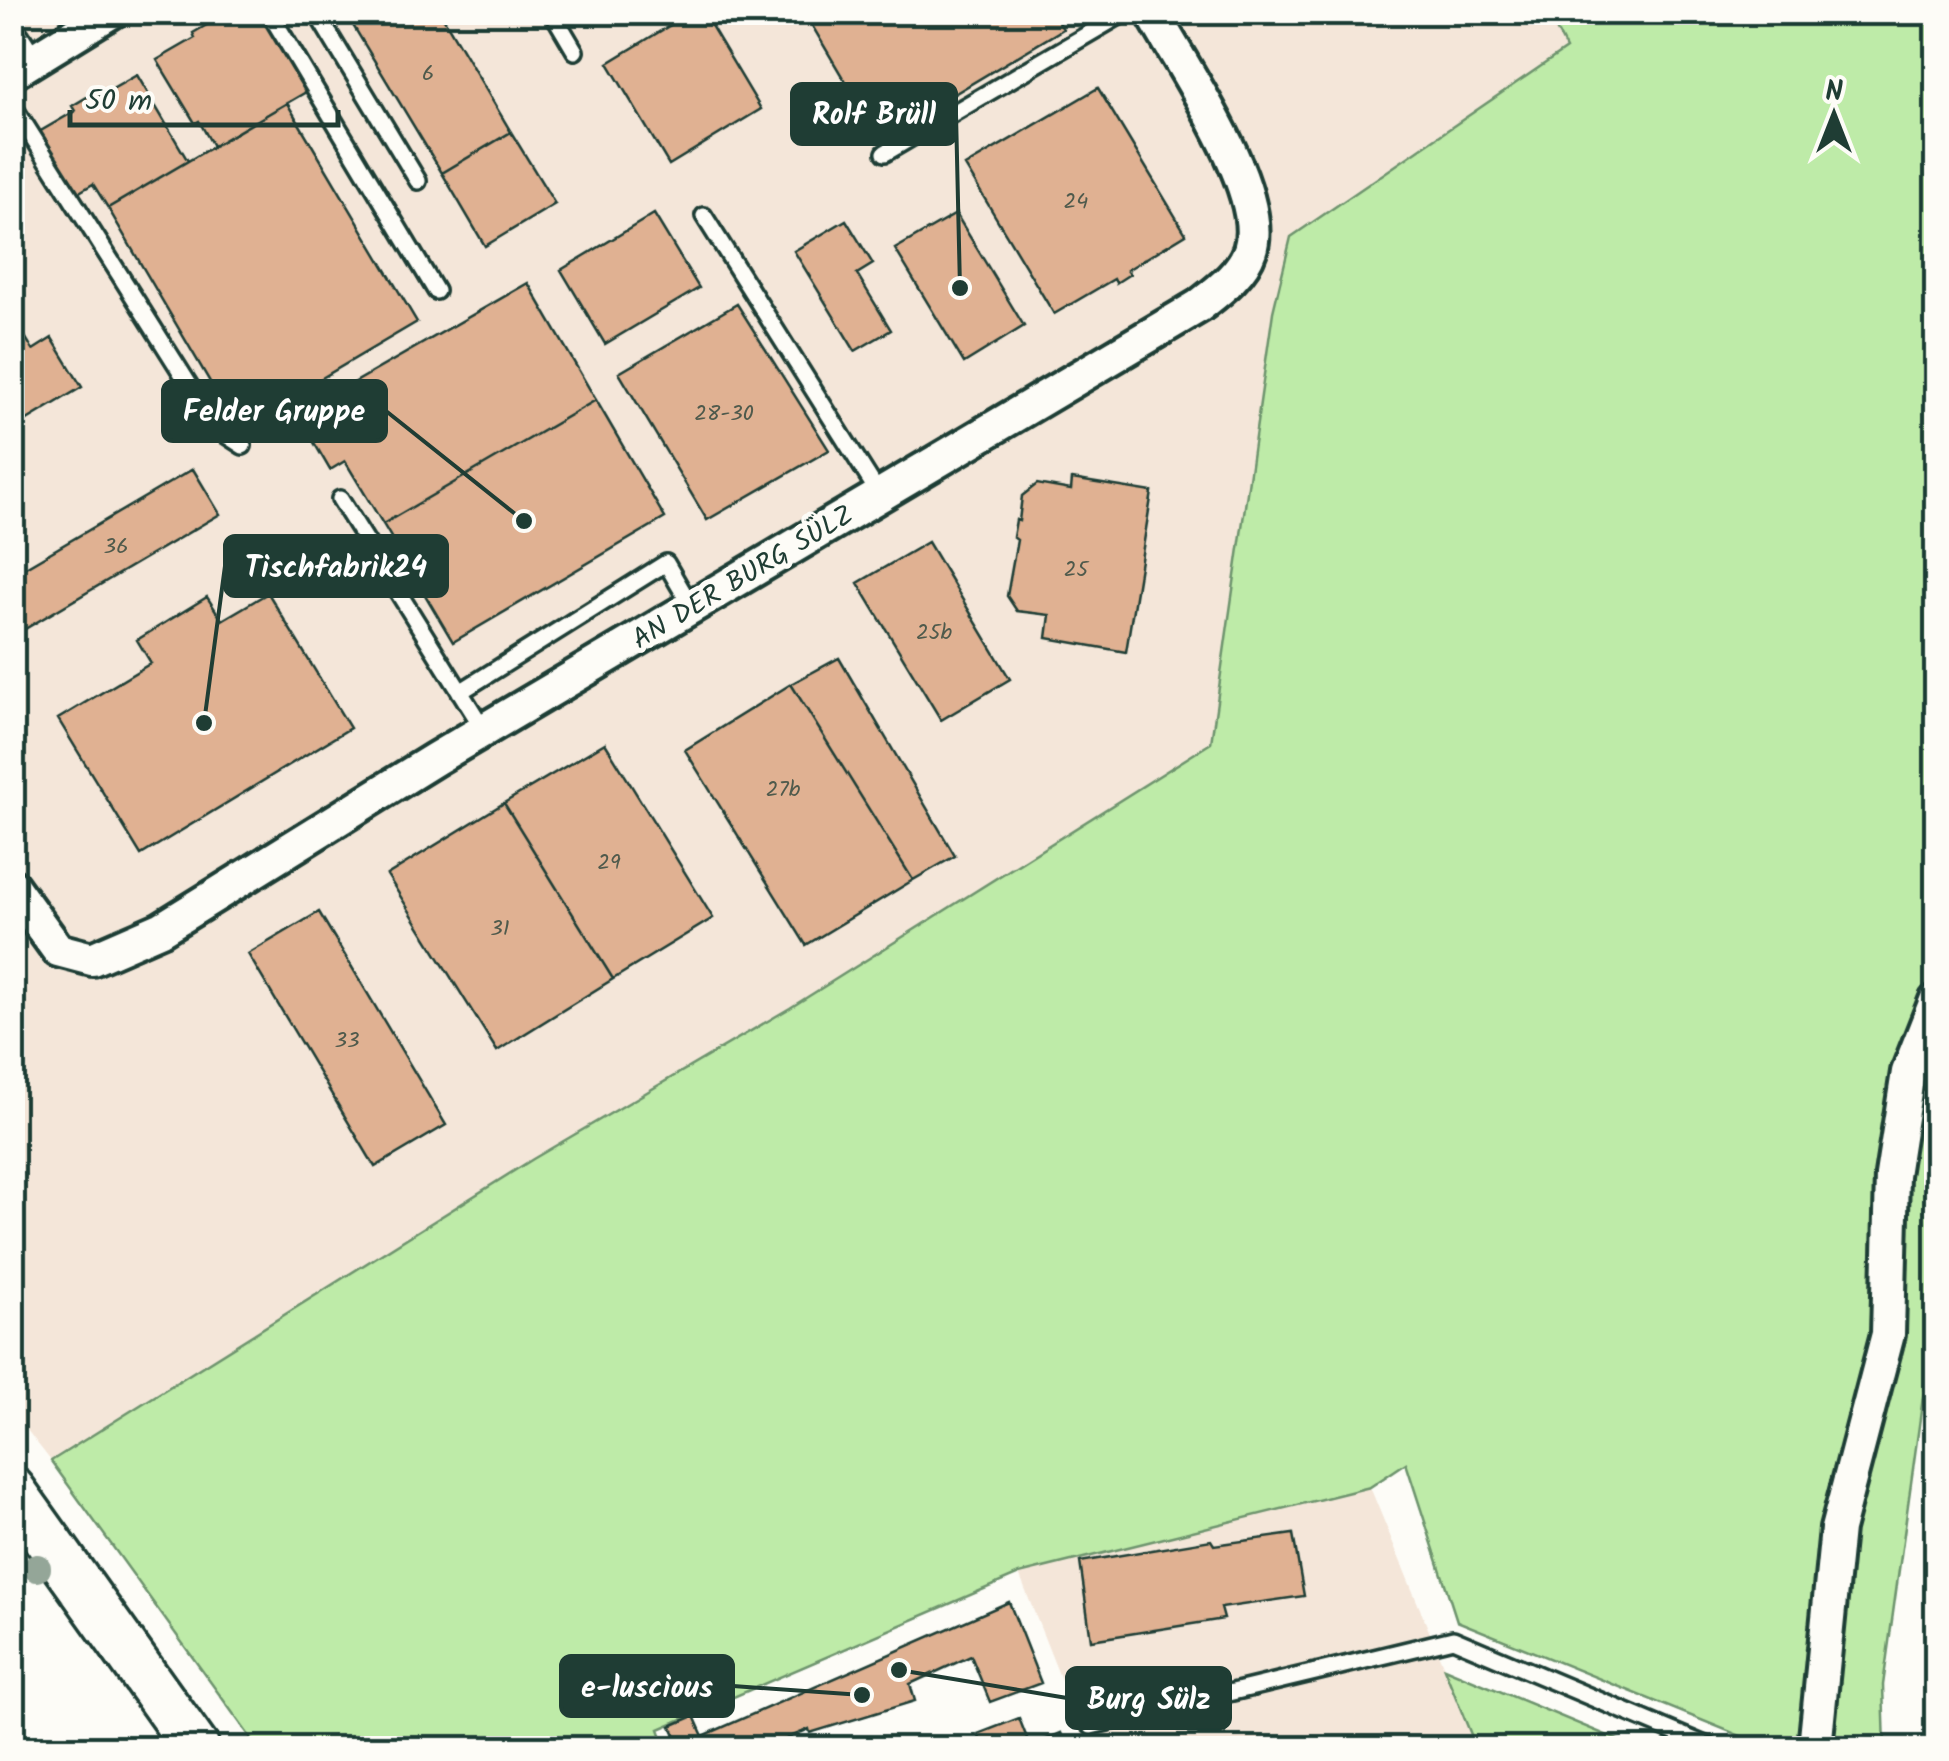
<svg xmlns="http://www.w3.org/2000/svg" width="1949" height="1761" viewBox="0 0 1949 1761" font-family="Kalam,sans-serif">
<style>
.built{fill:#f4e6d9}
.green{fill:#beeba8;stroke:#6e946e;stroke-width:2.5}
.building{fill:#e0b192;stroke:#1f3d34;stroke-width:2.5}
.lines{fill:none;stroke-linecap:round;stroke-linejoin:round}
.service-casing{stroke:#1f3d34;stroke-width:22}
.minor-casing{stroke:#1f3d34;stroke-width:40}
.secondary-casing{stroke:#1f3d34;stroke-width:52}
.service{stroke:#fdfcf7;stroke-width:15}
.minor{stroke:#fdfcf7;stroke-width:32}
.secondary{stroke:#fdfcf7;stroke-width:45}
.tree{fill:#94a698}
.labels{text-anchor:middle;stroke-width:10;stroke-linejoin:round;paint-order:stroke}
.number-label{font-size:22px;fill:#4f5a4c}
.street-label{font-size:28px;fill:#1f3d34;stroke:#fdfcf7}
.leader{fill:none;stroke:#1f3d34;stroke-width:4}
.callout-dot{fill:#1f3d34;stroke:#fdfcf7;stroke-width:4}
.callout{fill:#1f3d34;stroke:#1f3d34;stroke-width:4}
.callout-label{font-size:30px;text-anchor:middle;font-weight:bold;fill:#fff}
</style>
<rect width="100%" height="100%" fill="#fdfcf7"/>
<filter id="ink" filterUnits="userSpaceOnUse"><feTurbulence type="fractalNoise" baseFrequency=".01" numOctaves="2"/><feDisplacementMap in="SourceGraphic" scale="20" xChannelSelector="R" yChannelSelector="G"/><feConvolveMatrix kernelMatrix="1 2 1 2 8 2 1 2 1" color-interpolation-filters="sRGB"/></filter>
<g filter="url(#ink)">
<!-- built -->
<path class="built" d="M13,13h1535l18,36 -275,189 -18,74 -62,431 -421,265 -257,151 -482,302 -38,-49z
M1370,1487l103,251 -41,10h-344l-69,-174z"/>
<!-- green -->
<path class="green" d="M1548,13h388v1290l-53,382 2,63h-115l-313,-127 -51,-158 -36,24 -351,87 -360,155 7,19h-408l-207,-287 482,-302 257,-151 421,-265 62,-431 18,-75 275,-188z
M1444,1668l193,80h-205l40,-11z"/>
<!-- building -->
<path class="building" d="M238,12h21l47,80 -93,54 -14,-25 -4,2 -38,-63 38,-22 -2,-5 24,-14 2,4z
M345,12h95l71,120 -69,41z
M692,12h11l58,97 -92,56 -61,-102z
M804,12h249l10,17 -184,110z
M137,75l51,86 -80,47 -15,-24 -17,10 -37,-62 36,-21 -3,-5 25,-15 3,5z
M1098,88l88,146 -59,36 3,4 -14,9 -2,-4 -60,35 -89,-148z
M287,103l130,219 -180,106 -129,-220z
M511,132l44,72 -70,42 -43,-73z
M654,214l45,74 -94,56 -44,-74z
M956,214l68,112 -60,37 -69,-114z
M846,220l27,44 -16,10 34,56 -36,21 -61,-100z
M528,283l68,117 -213,124 -38,-63 -15,9 -32,-55z
M737,304l92,146 -122,70 -88,-147z
M12,315l21,35 19,-12 30,49 -70,42z
M596,400l69,118 -212,124 -70,-118z
M193,469l27,45 -207,122 -1,-61z
M1072,479l80,13 -26,160 -79,-14 3,-23 -33,-4 -10,-15 10,-56 -4,-3 3,-17 3,1 3,-25 15,-12 34,6z
M928,542l82,137 -69,41 -83,-137z
M268,593l82,135 -209,127 -83,-136 93,-56 -14,-23 70,-43 15,23z
M839,658l116,198 -42,24 -122,-196z
M791,684l122,196 -107,65 -121,-195z
M605,743l108,175 -100,61 -109,-176z
M504,803l109,176 -116,72 -110,-176z
M319,912l127,213 -71,42 -127,-213z
M1293,1534l11,62 -83,12 3,11 -133,21 -11,-78 131,-22 3,5z
M1009,1602l32,81 -51,19 -19,-46 -61,28 5,17 -105,32 -1,-4 -44,19h-71l-1,-3 -12,3 -10,-22 23,-10 9,20z
M1019,1718l11,28 31,-13 6,15h-83l-6,-14z"/>
<g class="lines">
<defs>
<path id="service" d="M269,12l167,279
M316,12l102,169
M552,12l23,39
M12,22l23,36
M12,104l205,325 26,17
M885,153l241,-141
M704,216l175,278
M340,499l144,231
M460,692l206,-129 25,43
M1091,1726l362,-87 259,109"/>
<path id="minor" d="M12,73l99,-61
M12,886l46,64 34,9 69,-30 274,-170 764,-453c19,-15 43,-32 51,-56 19,-58 -69,-185 -98,-238
M1815,1748l22,-219 51,-195 4,-159 16,-103 28,-71"/>
<path id="secondary" d="M12,1490l184,258"/>
</defs>
<!-- service casing -->
<use href="#service" class="service-casing"/>
<!-- minor casing -->
<use href="#minor" class="minor-casing"/>
<!-- secondary casing -->
<use href="#secondary" class="secondary-casing"/>
<!-- service -->
<use href="#service" class="service"/>
<!-- minor -->
<use href="#minor" class="minor"/>
<!-- secondary -->
<use href="#secondary" class="secondary"/>
</g>
<!-- trees -->
<circle class="tree" cx="37" cy="1568" r="14"/>
</g>
<g class="labels">
<!-- number labels -->
<g class="number-label">
<text x="428" y="80">6</text>
<text x="1076" y="208">24</text>
<text x="724" y="420">28-30</text>
<text x="116" y="553">36</text>
<text x="1076" y="576">25</text>
<text x="934" y="639">25b</text>
<text x="783" y="796">27b</text>
<text x="609" y="869">29</text>
<text x="500" y="935">31</text>
<text x="347" y="1047">33</text>
</g>
<!-- street labels -->
<g class="street-label">
<text transform="translate(742 576) rotate(-31)" y="10">AN DER BURG SÜLZ</text>
</g>
</g>
<!-- callouts -->
<path class="leader" d="M960 288L956 114M524 521L386 411M204 723L225 566M862 1695L733 1686M899 1670L1067 1698"/>
<g class="callout-dot">
<circle cx="960" cy="288" r="10"/>
<circle cx="524" cy="521" r="10"/>
<circle cx="204" cy="723" r="10"/>
<circle cx="862" cy="1695" r="10"/>
<circle cx="899" cy="1670" r="10"/>
</g>
<g class="callout">
<rect x="792" y="84" width="164" height="60" rx="10"/>
<rect x="163" y="381" width="223" height="60" rx="10"/>
<rect x="225" y="536" width="222" height="60" rx="10"/>
<rect x="561" y="1656" width="172" height="60" rx="10"/>
<rect x="1067" y="1668" width="163" height="60" rx="10"/>
</g>
<g class="callout-label">
<text x="874" y="124">Rolf Brüll</text>
<text x="274" y="421">Felder Gruppe</text>
<text x="336" y="577">Tischfabrik24</text>
<text x="647" y="1697">e-luscious</text>
<text x="1149" y="1709">Burg Sülz</text>
</g>
<!-- margin -->
<rect width="1949" height="1761" fill="none" stroke="#fdfcf7" stroke-width="50"/>
<rect x="25" y="25" width="1899" height="1711" fill="none" stroke="#1f3d34" stroke-width="4" filter="url(#ink)"/>
<!-- north arrow -->
<g transform="translate(1834 115)" stroke="#fdfcf7" stroke-width="8" paint-order="stroke">
<path d="M0-8L18 38L0 25L-18 38Z" fill="#1f3d34"/>
<text y="-15" font-size="28" font-weight="bold" text-anchor="middle" fill="#1f3d34">N</text>
</g>
<!-- scale -->
<path d="M70 110v15h268v-15" fill="none" stroke="#1f3d34" stroke-width="5"/>
<text x="85" y="110" font-size="30" fill="#1f3d34" stroke="#fdfcf7" stroke-width="8" paint-order="stroke">50 m</text>
</svg>
